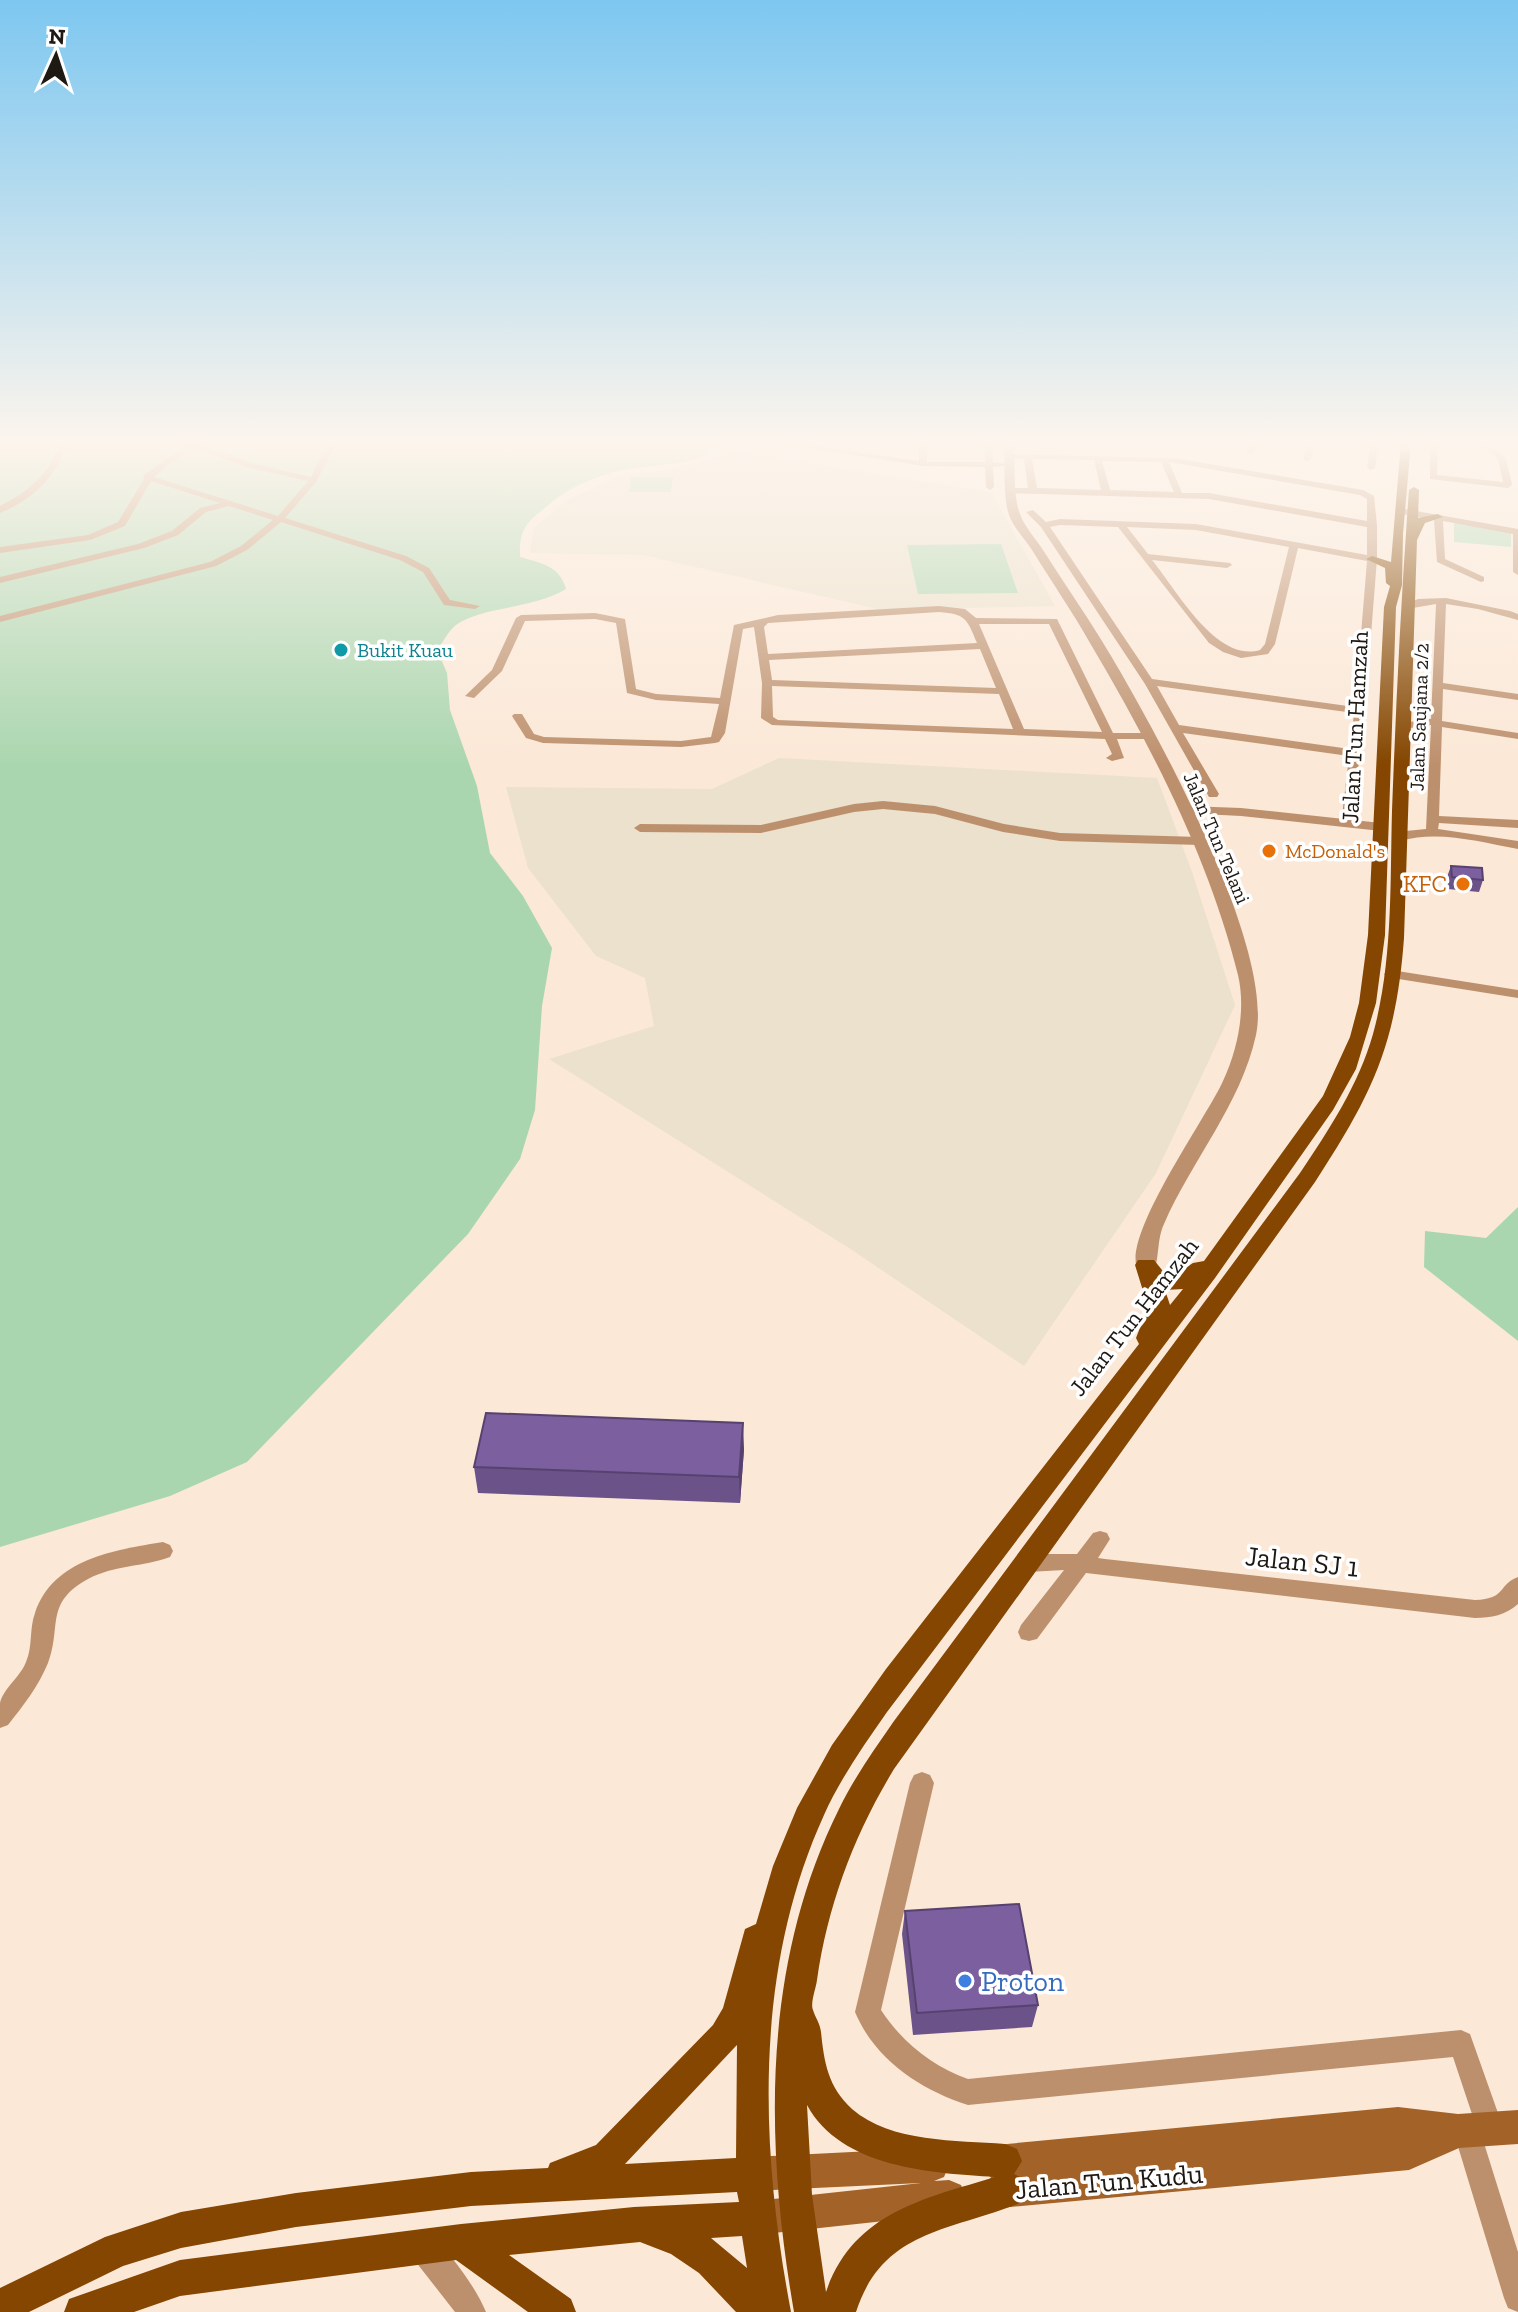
<svg xmlns="http://www.w3.org/2000/svg" width="1518" height="2312" viewBox="0 0 1518 2312" font-family="'Zilla Slab',serif">
<style>
.education{fill:#ebe1cc}
.green{fill:#aad6af}
.lines{fill:none;stroke-linecap:round;stroke-linejoin:round}
.minor{fill:#bd906d;fill-rule:evenodd}
.tertiary{fill:#bd906d;fill-rule:evenodd}
.secondary{fill:#a26228;fill-rule:evenodd}
.primary{fill:#844600;fill-rule:evenodd}
.wall{fill:#6b5289}
.shaded-wall{fill:#57426f}
.building{fill:#7c5f9f;stroke:#57426f;stroke-width:2}
.culture-dot{fill:#0f9aa8;stroke:#fff;stroke-width:3}
.food-dot{fill:#e8710a;stroke:#fff;stroke-width:3}
.shop-dot{fill:#3f7fe0;stroke:#fff;stroke-width:3}
.labels{text-anchor:middle;stroke-width:7;stroke-linejoin:round;paint-order:stroke}
.far-culture-label{font-size:20px;fill:#0d838f;stroke:#fff;text-anchor:start}
.far-street-label{font-size:20px;fill:#1f1913;stroke:#fff}
.far-food-label{font-size:20px;fill:#c56008;stroke:#fff;text-anchor:start}
.street-label{font-size:24px;fill:#1f1913;stroke:#fff}
.food-label{font-size:24px;fill:#c56008;stroke:#fff;text-anchor:end}
.near-street-label{font-size:28px;fill:#1f1913;stroke:#fff}
.near-shop-label{font-size:28px;fill:#366cbe;stroke:#fff;text-anchor:start}
</style>
<rect width="100%" height="100%" fill="#fbe8d7"/>
<!-- education -->
<path class="education" d="M738,451l254,42 63,113 -173,4 -239,-55 -113,-2 4,-25 33,-28 52,-24 56,-7z
M779,758l378,20 35,94 43,133 -79,168 -132,193 -172,-116 -303,-191 105,-33 -9,-48 -49,-22 -68,-88 -22,-81 206,2z"/>
<!-- green -->
<path class="green" d="M0,442h716l4,5c-21,21 -84,17 -113,27 -20,6 -44,18 -60,32 -21,17 -28,23 -27,51 21,6 40,9 46,32 -33,20 -86,18 -110,36 -7,5 -13,17 -19,25l10,23 3,37 27,76 13,67 33,43 29,52 -10,58 -7,104 -15,49 -52,75 -221,228 -77,34 -170,51z
M631,477h42l-2,15h-42z
M1454,522l57,11v14l-57,-5z
M1001,544l17,49 -100,1 -11,-49z
M1518,1207v134l-94,-74 1,-36 61,7z"/>
<g class="lines">
<!-- minor -->
<path class="minor" d="M60,442h8c-12,35 -34,57 -68,71v-7c30,-16 49,-31 60,-64z
M180,442h10l62,21 59,14 12,-25 9,-10h9l-8,8 -17,32 -31,36 121,38 23,12 21,32 30,6 -5,3 -31,-4 -21,-33 -23,-12 -119,-38 -34,28 -31,16 -216,56v-6l210,-54 31,-16 32,-26 -44,-14 -23,6 -28,23 -34,13 -144,35v-6l138,-33 34,-13 28,-23 20,-5 -69,-22 -26,45 -35,14 -90,13v-6l88,-12 30,-13 26,-43 -1,-4 43,-29zM194,448l52,19 62,14 -30,35 -124,-39 16,-14z
M773,442h17l129,19v-19h8v20h58l-1,-20h8l1,20 20,3 -20,2 1,20 -4,3 -4,-3 -1,-20 -62,-1z
M1249,442h8l-3,10 -4,2 -4,-2z
M1308,442h8l-5,17 -4,2 -4,-2z
M1371,442h8l-4,26 -4,2 -4,-2z
M1430,442h8l-1,33 66,7 -5,-23 -22,-17h9l21,16 6,27 -4,3 -78,-9z
M1009,454l166,4 188,32 11,6 3,29v34l-12,152 -13,108 -4,1 -6,-4 7,-60 -166,-23 36,61 -2,3h-8l-64,-113 -104,-157 -15,-15 7,-2 13,12 14,-3 136,5 171,31v-28l-158,-28 -198,-6 -4,-3 1,-2h20l-4,-29 -18,-1zM1032,459l62,1 7,30 -64,-2zM1102,461l59,1 13,30 -64,-2zM1169,462l191,33 7,4v22l-158,-28h-27zM1060,525l58,2 91,116 14,9 18,6 27,-4 7,-10 23,-96 69,13 -12,146 -203,-28 -102,-152zM1127,527l69,3 93,17 -24,97 -5,6c-44,13 -84,-61 -108,-90l75,8 5,-3 -2,-2 -82,-9zM1157,686l197,27 -4,36 -171,-24z
M1399,508l119,21v46l-5,-3v-38l-70,-13 2,38 39,18v4l-3,1 -44,-20 -3,-42 -38,-7 -1,-2z
M1446,598l64,13 8,3v6l-40,-11 -32,-5 -3,79 75,11v6l-75,-11 -1,32 76,12v6l-76,-12 -3,89 79,4v8l-79,-5 -1,6 80,12v8c-39,-7 -79,-19 -118,-8l-6,-4 12,-6 20,-2 5,-104 -28,4 -6,-3 27,-8 7,1 5,-115 -29,5 -5,-3 16,-7z
M939,606l26,3 11,9 81,1 56,114h35l6,3 -6,3h-31l7,19 -12,3 -6,-3 6,-4 -7,-15 -333,-14 -11,-7 1,-35 -8,-56 -11,2 -18,104 -6,9 -4,1 -34,4 -138,-4 -17,-5 -14,-22 2,-2h8l12,20 10,3 137,4 30,-4 8,-33 -63,-4 -29,-7 -11,-70 -21,-4 -70,2 -23,50 -28,27 -9,-2 27,-26 24,-52 5,-3 74,-2 30,6 11,70 20,5 64,4 14,-73 44,-10zM939,612c27,2 28,7 38,31l-209,11 -4,-27 4,-4zM979,624h70l53,108 -78,-3zM980,649l16,39 -224,-8 -3,-20zM772,686l227,8 14,35 -235,-9 -5,-3z
M883,801l52,5 69,18 56,9 140,4 6,4 -6,4 -140,-4 -57,-9 -68,-18 -52,-5 -29,3 -93,21 -121,-1 -6,-4 6,-4 121,1 93,-21z
M1187,806l54,2 140,15 6,4 -6,4 -140,-15 -58,-3v-6z
M1391,970l127,20v8l-132,-21 -2,-3z
M1100,1531l7,2 3,6 -12,19 7,1 370,41c32,-1 23,-16 43,-23v27c-12,11 -27,14 -43,14l-389,-45 -49,66 -8,2 -8,-2 -3,-7 3,-7 43,-55 -36,2 -7,-3 -3,-6 3,-6 7,-3h49l16,-21z
M163,1542l7,3 3,6 -3,6c-27,10 -56,8 -82,22 -44,24 -26,48 -40,84 -10,24 -25,43 -40,62l-8,3c0,-7 0,-17 0,-25 3,-14 21,-27 26,-41 7,-16 3,-33 9,-49 18,-54 79,-63 128,-71z
M922,1772l8,3 4,8 -53,227c20,31 52,57 87,69l493,-49 9,4 34,96 -3,10 -10,3 -8,-3 35,112v60l-10,-4 -4,-10 -51,-168 3,-10 10,-3 8,3 -21,-63 -485,48c-47,-15 -93,-45 -113,-93l55,-229 4,-8z
M422,2233c24,10 54,55 64,79h-31l-43,-55 -4,-10 4,-10z"/>
<!-- tertiary -->
<path class="tertiary" d="M1004,442h10c1,20 -1,55 6,72 4,12 16,25 23,36 19,30 40,60 59,91 49,80 173,304 154,394 -15,69 -64,125 -92,189 -7,14 -5,37 -10,46h-16c-18,-32 69,-153 85,-189 15,-32 23,-72 15,-106 -29,-117 -87,-229 -148,-332 -18,-32 -39,-62 -58,-93 -7,-11 -19,-23 -23,-35 -6,-18 -4,-53 -5,-73z"/>
<!-- secondary -->
<path class="secondary" d="M1398,2107l60,7 60,-4v34l-59,4 -50,22 -409,38 -12,-5 -5,-12 8,-14 -7,-3 -5,-12 5,-12 12,-5z
M932,2148l12,5 5,12 -5,12 -10,4 15,-1 12,5 5,12 -5,12 -12,5 -193,21 -12,-5 -5,-12 5,-12 12,-5 165,-18 -169,8 -12,-5 -5,-12 5,-12 12,-5z"/>
<!-- primary -->
<path class="primary" d="M1401,442h10l-8,92 -1,51 -6,22 -11,328 -9,68 -20,66 -23,41 -118,168 -328,434c-23,33 -47,67 -63,103 -71,156 -64,333 -33,497h-55l-37,-39 -28,-19 -31,-12 -131,13 62,44 5,13h-48l-72,-52 -276,36 -46,16h-70l5,-13 111,-39 281,-36 173,-17 105,-5 -2,-10 -266,14 -175,21 -115,21 -58,18 -94,46h-29v-24l105,-51 76,-25 115,-19 175,-21 77,-4 2,-5 46,-18 117,-120 10,-17 22,-79 11,-5 17,-58 24,-58 35,-63 54,-76 253,-325 -3,-6 12,-31 -13,-42 3,-5h16l8,10 12,5 19,-12 11,-2 119,-165 27,-59 9,-34 9,-68 16,-328 6,-21 -4,-3 -1,-15 -19,-9 6,-3 19,6zM1183,1289l-13,16 -5,-15zM737,2045l-1,113 -111,6 110,-117zM742,2236l5,32 -36,-30z
M1414,487l5,3 -1,28 20,-4 5,3 -18,6 -8,17 -13,398c-8,107 -31,155 -89,244l-421,587c-40,66 -66,135 -77,211 -1,8 -7,24 -4,30 2,7 7,13 8,22 3,30 7,55 31,77 39,34 105,31 153,35l12,5 5,12 -8,13 8,4 5,12 -5,12c-69,29 -139,26 -166,110h-62c-29,-168 -33,-346 45,-503 15,-31 35,-59 55,-88l406,-548c29,-43 59,-89 73,-139 20,-72 17,-150 19,-223 4,-107 9,-214 17,-321zM807,2105c34,63 125,68 188,72 -72,22 -142,36 -169,115l-14,-97z"/>
</g>
<!-- wall -->
<path class="wall" d="M1451,866l32,14 -4,12 -31,-3 -1,-12z
M744,1449l-4,54 -262,-10 -4,-26z
M905,1911l133,94 -6,22 -119,8 -11,-101z"/>
<!-- shaded-wall -->
<path class="shaded-wall" d="M743,1423l1,26 -4,54 -1,-26z"/>
<!-- building -->
<path class="building" d="M1451,866l31,2 1,12 -31,-3z
M486,1413l257,10 -4,54 -265,-10z
M1019,1904l19,101 -121,8 -12,-102z"/>
<!-- sky -->
<linearGradient id="sky" x2="0" y2="1"><stop stop-color="#7dc7f0"/><stop offset="0.58" stop-color="#fdf5ed"/><stop offset="1" stop-color="#fdf5ed" stop-opacity="0"/></linearGradient>
<rect width="1518" height="765" fill="url(#sky)"/>
<!-- markers -->
<circle class="culture-dot" cx="341" cy="650" r="8"/>
<g class="food-dot">
<circle cx="1269" cy="851" r="8"/>
<circle cx="1463" cy="884" r="8"/>
</g>
<circle class="shop-dot" cx="965" cy="1981" r="8"/>
<g class="labels">
<!-- far-culture labels -->
<g class="far-culture-label">
<text x="357" y="657">Bukit Kuau</text>
</g>
<!-- far-street labels -->
<g class="far-street-label">
<text transform="translate(1419 717) rotate(-88)" y="7">Jalan Saujana 2/2</text>
<text transform="translate(1217 838) rotate(67)" y="7">Jalan Tun Telani</text>
</g>
<!-- far-food labels -->
<g class="far-food-label">
<text x="1285" y="858">McDonald's</text>
</g>
<!-- street labels -->
<g class="street-label">
<text transform="translate(1355 727) rotate(-87)" y="8">Jalan Tun Hamzah</text>
<text transform="translate(1134 1317) rotate(-52)" y="8">Jalan Tun Hamzah</text>
</g>
<!-- food labels -->
<g class="food-label">
<text x="1447" y="892">KFC</text>
</g>
<!-- near-street labels -->
<g class="near-street-label">
<text transform="translate(1302 1561) rotate(6)" y="10">Jalan SJ 1</text>
<text transform="translate(1109 2181) rotate(-5)" y="10">Jalan Tun Kudu</text>
</g>
<!-- near-shop labels -->
<g class="near-shop-label">
<text x="981" y="1991">Proton</text>
</g>
</g>
<!-- north arrow -->
<g transform="translate(56 56) rotate(3)" stroke="#ffffff" stroke-width="6" paint-order="stroke">
<path d="M0-6L14 30L0 20L-14 30Z" fill="#1f1913"/>
<text y="-12" font-size="22" font-weight="bold" text-anchor="middle" fill="#1f1913">N</text>
</g>
</svg>
